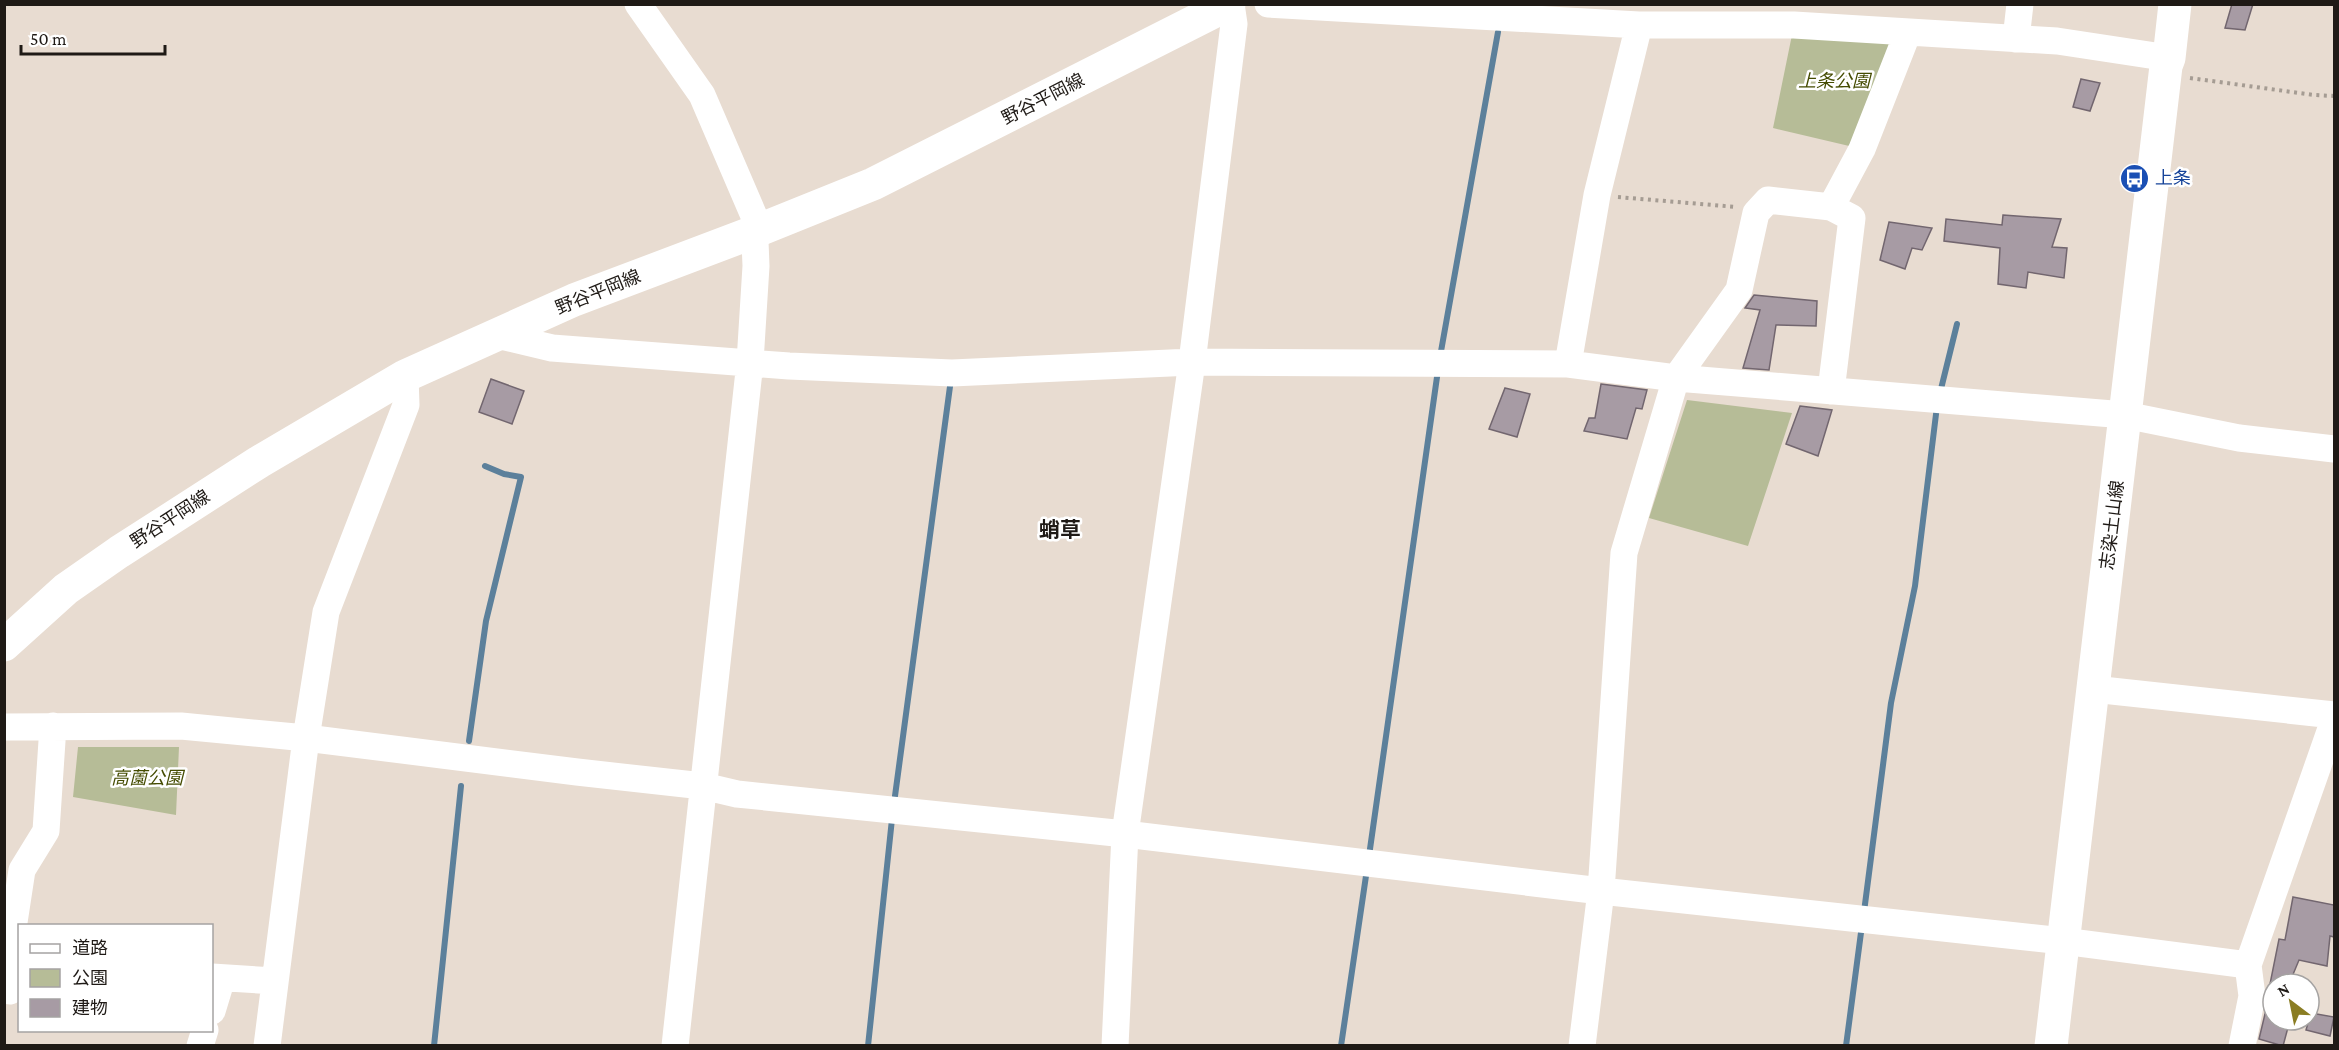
<svg xmlns="http://www.w3.org/2000/svg" width="2339" height="1050" viewBox="0 0 2339 1050" font-family="'Crimson Pro','Noto Sans JP',serif">
<style>
.green{fill:#b6bc97}
.lines{fill:none;stroke-linecap:round;stroke-linejoin:round}
.stream{stroke:#5c809b;stroke-width:6}
.building{fill:#a79ba4;stroke:#72666f;stroke-width:1.5}
.path{stroke:#a59c93;stroke-width:4;stroke-dasharray:3 4.5;stroke-linecap:butt}
.minor{stroke:#fff;stroke-width:27}
.major{stroke:#fff;stroke-width:33}
.labels{text-anchor:middle;stroke-width:5;stroke-linejoin:round;paint-order:stroke}
.park-label{font-size:18px;font-style:italic;fill:#454c02;stroke:#fff}
.street-label{font-size:18px;fill:#1f1a16;stroke:#fff}
.transit-label{font-size:18px;fill:#164399;stroke:#fff;text-anchor:start}
.quarter-label{font-size:21px;font-weight:bold;fill:#1f1a16;stroke:#fff}
</style>
<rect width="100%" height="100%" fill="#e8dcd1"/>
<!-- green -->
<path class="green" d="M1794,25l114,7 -46,117 -89,-21z
M1687,400l105,13 -44,133 -99,-28z
M78,747h101l-3,68 -103,-18z"/>
<g class="lines">
<!-- stream -->
<path class="stream" d="M1440,357l58,-325
M1940,393l17,-69
M469,741l17,-120 35,-144 -17,-3 -19,-8
M895,796l56,-417
M1369,856l69,-486
M1864,912l27,-209 24,-117 22,-180
M434,1046l27,-260
M868,1046l24,-227
M1341,1046l26,-177
M1846,1046l16,-121"/>
</g>
<!-- building -->
<path class="building" d="M2232,4h21l-8,26 -20,-2z
M2081,79l19,4 -10,28 -17,-4z
M2003,215l58,4 -9,28 15,1 -3,30 -36,-6 -2,16 -28,-4 2,-36 -56,-7 2,-22 56,6z
M1889,222l43,6 -10,22 -10,-2 -7,21 -25,-9z
M1754,295l63,6 -1,25 -40,-1 -7,45 -26,-2 17,-58 -15,-2z
M491,379l33,12 -12,33 -33,-12z
M1601,384l46,6 -5,19 -6,-1 -9,31 -43,-8 5,-13h6z
M1505,388l25,6 -13,43 -28,-8z
M1800,406l32,4 -14,46 -32,-12z
M2293,897l41,8v32l-4,-1 -3,30 -28,-6 -10,24h-19l9,-45 6,1z
M2271,989l2,1v30h17l-7,26 -24,-7z
M2311,1013l23,4 -4,19 -24,-6z"/>
<g class="lines">
<!-- path -->
<path class="path" d="M2190,78l124,17 20,1
M1618,197l118,10"/>
<!-- minor -->
<path class="minor" d="M638,4l64,91 52,121 2,50 -6,96 -75,684
M1268,4l371,21h155l263,16 112,17
M2016,39l4,-35
M1831,207l21,11 -21,173
M497,335l55,13 237,18 163,7 240,-11 376,2 108,14 449,37 114,23 95,11
M1568,364l29,-169 42,-170
M2093,689l241,26
M4,727l177,-1 125,12 271,34 126,14 34,8 388,40 476,57 462,50 185,24
M212,977l63,4
M10,991l-3,-23 15,-98 24,-39 7,-105
M212,1011l10,-33
M200,1046l5,-16
M267,1046l39,-308 20,-126 80,-207 -1,-29
M1115,1046l10,-212 67,-472 42,-338 -3,-20
M1582,1046l19,-155 23,-338 52,-175 63,-88 17,-77 12,-13 63,7 31,-58 46,-117
M2242,1046l10,-50 -4,-31 86,-245"/>
<!-- major -->
<path class="major" d="M4,645l62,-56 53,-37 140,-90 146,-86 169,-76 180,-68 119,-48 356,-180
M2051,1046l115,-980 3,-8 6,-54"/>
</g>
<!-- icons -->
<defs>
<symbol id="bus-disc" viewBox="-11 -11 22 22"><circle r="9.5" fill="#1a4fb4" stroke="#fff"/><path d="M-5-6H5V4H4V6H2V4H-2V6H-4V4H-5ZM-3.5-4V0h7V-4ZM-3.5 1.2v1.5H-2V1.2ZM2 1.2v1.5H3.5V1.2Z" fill="#fff"/></symbol>
</defs>
<g fill-rule="evenodd">
<use href="#bus-disc" x="2118" y="162" width="33" height="33"/>
</g>
<g class="labels">
<!-- park labels -->
<g class="park-label">
<text x="1834" y="87">上条公園</text>
<text x="147" y="784">高薗公園</text>
</g>
<!-- street labels -->
<g class="street-label">
<text transform="translate(1043 99) rotate(-27)" y="6">野谷平岡線</text>
<text transform="translate(598 292) rotate(-22)" y="6">野谷平岡線</text>
<text transform="translate(170 519) rotate(-33)" y="6">野谷平岡線</text>
<text transform="translate(2112 525) rotate(-83)" y="6">志染土山線</text>
</g>
<!-- transit labels -->
<g class="transit-label">
<text x="2155" y="184">上条</text>
</g>
<!-- quarter labels -->
<g class="quarter-label">
<text x="1060" y="537">蛸草</text>
</g>
</g>
<!-- border -->
<rect width="2339" height="1050" fill="none" stroke="#1f1a16" stroke-width="12"/>
<!-- legend -->
<rect x="18" y="924" width="195" height="108" fill="#ffffff" stroke="#a5a3a2" stroke-width="1.5"/>
<rect x="30" y="944" width="30" height="9" fill="#ffffff" stroke="#a5a3a2" stroke-width="1.5"/>
<text x="72" y="954" font-size="18" fill="#1f1a16">道路</text>
<rect x="30" y="969" width="30" height="18" fill="#b6bc97" stroke="#a5a3a2" stroke-width="1.5"/>
<text x="72" y="984" font-size="18" fill="#1f1a16">公園</text>
<rect x="30" y="999" width="30" height="18" fill="#a79ba4" stroke="#a5a3a2" stroke-width="1.5"/>
<text x="72" y="1014" font-size="18" fill="#1f1a16">建物</text>
<!-- north arrow -->
<g transform="translate(2291 1002) rotate(328)"><circle r="28" fill="#ffffff" stroke="#a5a3a2" stroke-width="1.5"/>
<path d="M0-4.5L10 22L0 15L-10 22Z" fill="#8a7d23"/>
<text y="-9" font-size="16" font-weight="bold" text-anchor="middle" fill="#1f1a16">N</text>
</g>
<!-- scale -->
<path d="M21 45v9h144v-9" fill="none" stroke="#1f1a16" stroke-width="3"/>
<text x="30" y="45" font-size="18" fill="#1f1a16" stroke="#ffffff" stroke-width="4.5" paint-order="stroke">50 m</text>
</svg>
